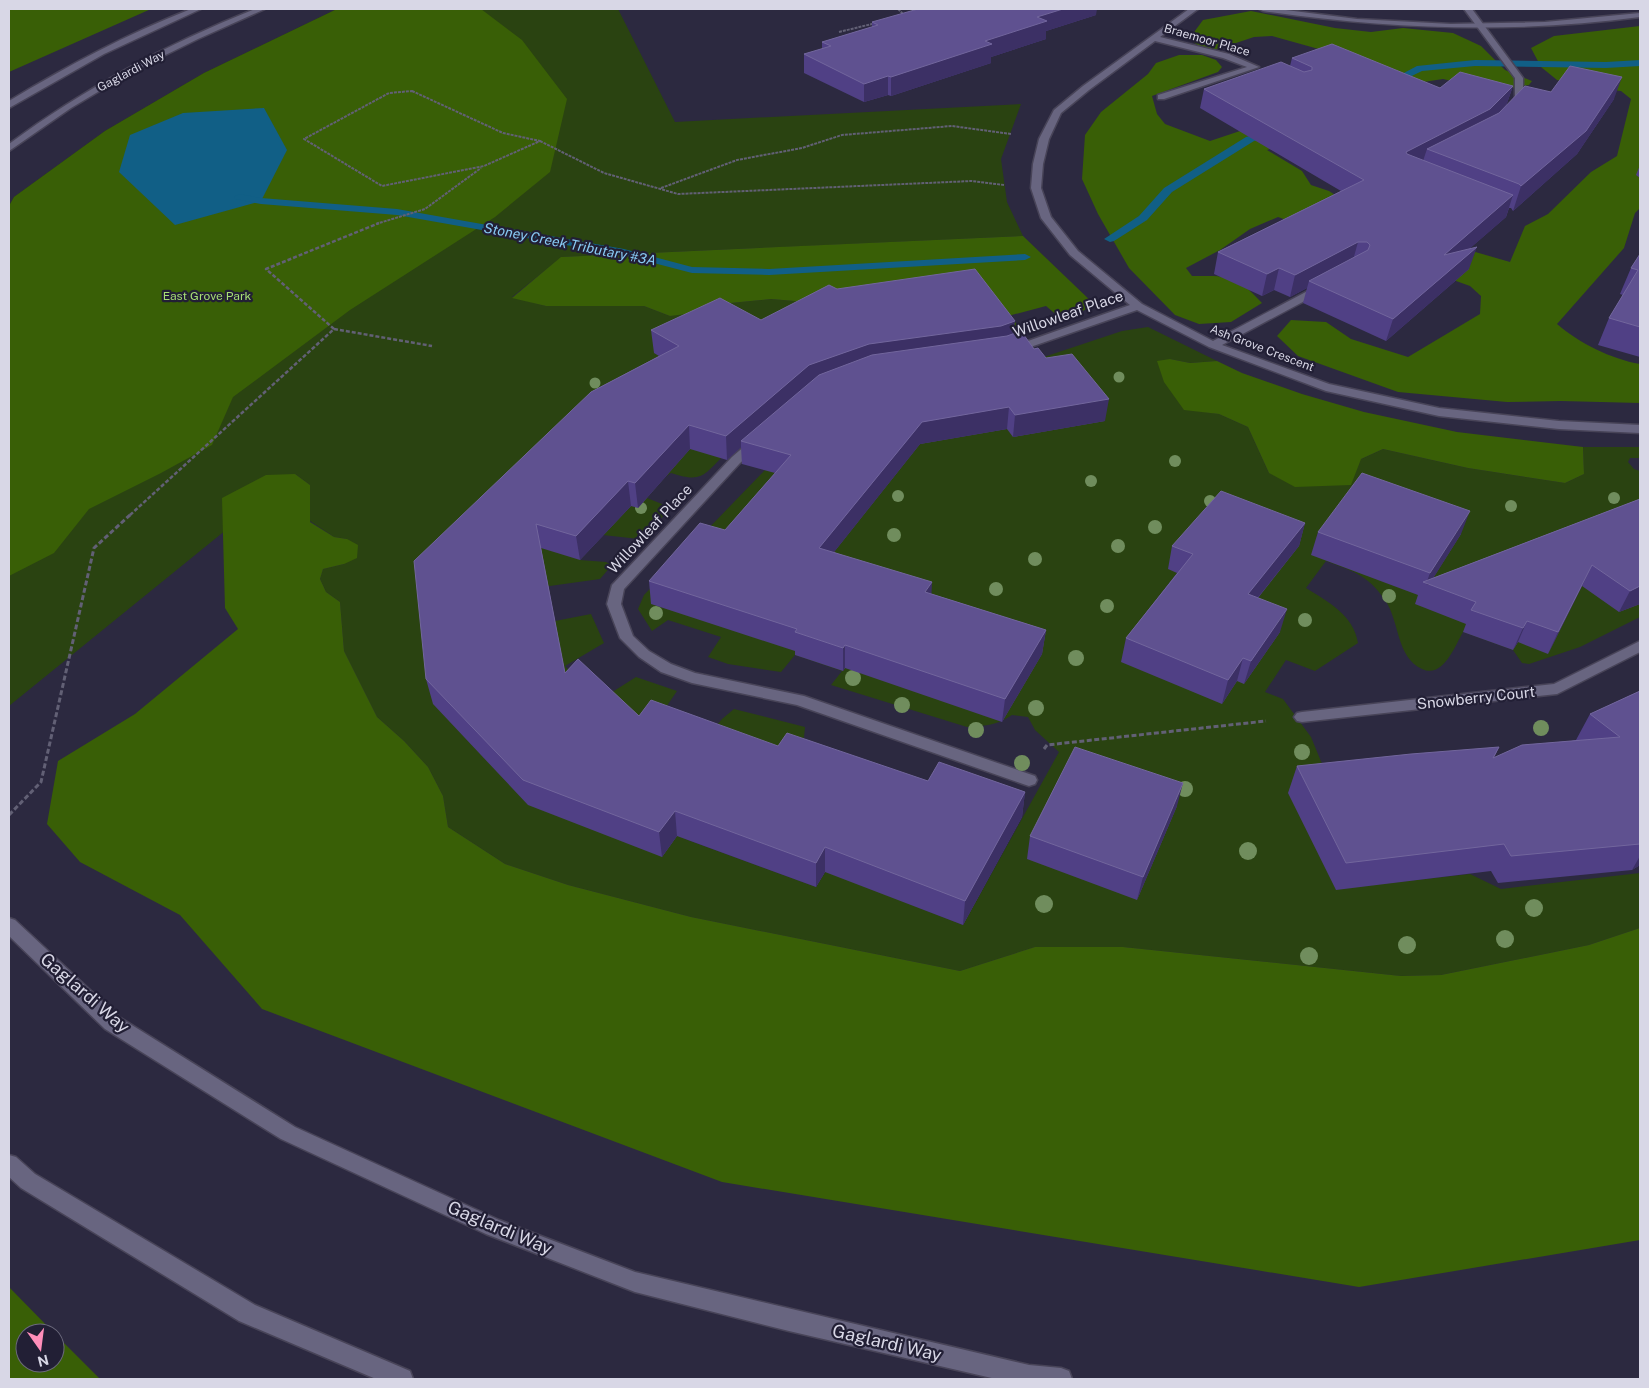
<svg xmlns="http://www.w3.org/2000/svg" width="1649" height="1388" viewBox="0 0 1649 1388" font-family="'Public Sans',sans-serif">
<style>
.green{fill:#2a4311}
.forest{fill:#395f06}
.water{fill:#115f86}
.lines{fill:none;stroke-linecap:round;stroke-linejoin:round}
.stream{fill:#115f86;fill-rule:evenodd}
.street-casing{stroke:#484458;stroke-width:3}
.secondary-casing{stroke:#484458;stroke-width:3}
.path-far2{stroke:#626075;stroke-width:2;stroke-dasharray:3 1;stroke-linecap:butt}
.path-far1{stroke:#626075;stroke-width:2.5;stroke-dasharray:4 2;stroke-linecap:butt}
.path{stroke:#626075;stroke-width:3;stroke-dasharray:5 2.5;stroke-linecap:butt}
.street{fill:#686580;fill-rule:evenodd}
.secondary{fill:#686580;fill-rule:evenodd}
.tree{fill:#708d5d}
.wall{fill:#504085}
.shaded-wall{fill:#3c3065}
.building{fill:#5f5190;stroke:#72669d}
.labels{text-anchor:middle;stroke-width:4.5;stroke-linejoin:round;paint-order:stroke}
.far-street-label{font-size:12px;fill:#d8d7e6;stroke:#221f35}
.far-park-label{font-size:12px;fill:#a7df75;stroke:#221f35}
.far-water-label{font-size:14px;font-style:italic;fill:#88caf3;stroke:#221f35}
.street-label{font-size:15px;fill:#d8d7e6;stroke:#221f35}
.near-street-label{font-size:18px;fill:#d8d7e6;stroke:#221f35}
</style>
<rect width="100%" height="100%" fill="#2c2940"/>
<!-- green -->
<path class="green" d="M337,9h281l57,113 346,-18 -20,55 6,43 16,34 -461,21 -50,40 34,9h98l26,10 50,-12 51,-5 83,7 -130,149c-21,21 -22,28 -53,18l-6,4 -18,21 25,10 -33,31 -36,-4 -23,25 26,2 6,3 -12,14 -79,11 34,31 36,-7 13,29 -39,23 29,30h12l30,-19 41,14 -23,34 49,17 19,-23 12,-10 71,18 -1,10 -17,21 -102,81 131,48 10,-16 137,54 96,-173 -24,-22 -7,-13 -16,-2c-14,10 -28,11 -45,12l-136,-42 11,-14 -47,-16 -14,17 -53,-8 -20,-7 13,-20 -53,-17 -16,11 -14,-22 6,-14 150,-155 328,-109 26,-4 69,34 -27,2 -20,-4 14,50 35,5 29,13 21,46 92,-14 22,-10 85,19 97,15 19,-9 -1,-27h57v11h-10l-2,4 6,7 6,2v146l-60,30 -51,17 -7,-1 -9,-13 -50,-18c-8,14 -20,47 -41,37 -26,-12 -22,-47 -37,-69 -18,-26 -31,-28 -59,-39l-20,27c21,13 48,27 52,55l-43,28 -29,-11 -21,32 18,7 28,38 21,51 4,101 134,-15 31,15 139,-16v55l-51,17 -148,30 -40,1 -278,-29h-88l-75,24 -269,-54 -123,-32 -63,-21 -57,-37 -5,-31 -15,-29 -24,-26 -27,-24 -33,-66 -4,-49 -14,-10 -6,-13 3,-10 21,-5 3,-25 -13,-2 -24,-16v-36l-15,-11 -286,232v-500l5,-9 91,-66 99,-58z"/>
<!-- forest -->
<path class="forest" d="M9,9h142l-142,63z
M337,9h144l41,31 45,59 -17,73 -55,45 -145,93 -117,87 -21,48 -51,28 -72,36 -35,44 -45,23v-370l5,-9 91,-66 99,-58z
M1251,11l84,17 36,4 32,-4 50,5 28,13 24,24 27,11 -3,4 -35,6 -51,-12 -26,4 -112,54 -38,13 35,21 9,14 18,6 20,13 116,45 45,13 15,-36 23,-12 43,-42 26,-16 14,-57 -10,-8 -28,-3 -36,-8 -16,-13 -10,-19 23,-12 86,-10v182l-5,5 -11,35 -67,76c22,19 54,35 83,40v39l-79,-2 -54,1 -109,-10 -100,-36 -21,-20 14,-16 35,2 25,17 57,18 72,-43 1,-18 -11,-10 -192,-69 -28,12 -30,21 -34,18 6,8c37,0 43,-2 70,27l-31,19 -32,2 -24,-9 -46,-47 -31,-54 -16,-35 3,-44 16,-23 47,-38 8,-11 23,-8h23l14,5 6,7 -4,5 -66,24 5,18 8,10 45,17 30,-10 100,-76 -68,-19 -18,1 -36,12 -16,-1 -13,-9 14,-19z
M1023,236l71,68 -29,18 -19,-16 -38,10 11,10 -16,6 -149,-26 -83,-7 -51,5 -26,9 -24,3 -26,-10h-98l-34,-8 49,-41z
M1170,359l20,4 27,-2 25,12 60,21 62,18 93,20 126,15 1,27 -19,9 -97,-15 -85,-19 -22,10 -10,26 -56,2 -26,-14 -21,-46 -29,-13 -35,-4 -20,-28 -7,-21z
M295,474l15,11v37l24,15 13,2 11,6 -1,13 -13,6 -21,5 -3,10 6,13 14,10 4,49 33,66 27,24 24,26 15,29 5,31 57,37 63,21 123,32 269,54 75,-24h88l278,29 40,-1 148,-30 51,-17v312l-281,47 -637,-105 -460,-173 -82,-94 -100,-53 -33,-38 11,-63 77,-47 103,-85 -13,-21 -3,-110 44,-23z
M9,1287l45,46h-29v30h30v-29l45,45h-91z"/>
<!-- water -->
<path class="water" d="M264,108l23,42 -26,51 -86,24 -56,-53 11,-37 53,-22z"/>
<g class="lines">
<!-- stream -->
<path class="stream" d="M1475,60l131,2 34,-2v6l-34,2 -131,-2 -53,5 -31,15 -3,1 -5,-3 34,-18z
M1271,130l3,1v4l-20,6 -82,51 -25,28 -33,21 -4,1 -6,-3 35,-23 25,-28 82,-51z
M239,194l22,4 136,11 227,40 68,18 77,2 256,-15 6,3 -6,3 -256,15 -77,-2 -69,-18 -226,-40 -136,-11 -26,-5 -1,-2z"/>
<defs>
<path id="street" d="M1189,9h9l-38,28 69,17 30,13 -95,32h-6v-4l89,-28 -24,-9 -68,-17 -66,49 -28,23 -12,26 -6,25 -2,24 10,29 27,34 64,53 71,37 106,-56h8l1,2 -1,2 -105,56 107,39 110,24 120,13 81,4v8l-81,-4 -120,-13 -113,-25 -117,-44 -72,-37 -121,42h-8l-2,-2 2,-2 122,-43 -60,-50 -29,-37 -10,-30 2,-24 6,-25 15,-29 29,-24z
M1464,9h8l51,69v21l-9,11h-6l-1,-2 8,-9v-21z
M758,437l6,4 -2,3 -22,19 -116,126 -3,15 12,32 16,15 22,13 24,9 109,23 231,80 2,4 -2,4 -6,2 -6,-2 -226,-79 -105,-22 -31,-11 -22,-15 -19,-19 -13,-34 5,-19 120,-128 22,-19z
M1640,641v11l-83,42 -255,28 -5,-1 -3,-4 3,-4 5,-1 252,-28z"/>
<path id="secondary" d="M191,9h10l-97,45 -95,54v-7c58,-35 118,-67 182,-92z
M255,9h10l-67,30 -65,32 -62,37 -62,43v-7c76,-56 158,-100 246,-135z
M1259,9h19l79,10 94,5 94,-2 95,-9v4c-126,17 -251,12 -377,-6z
M9,918l6,2 104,97 176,110 204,93 136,52 394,93 32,3 8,3 3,8h-76l-207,-48 -154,-39 -149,-58 -205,-95 -176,-110 -96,-93z
M9,1155l7,2 19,17 220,131 155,66 3,8h-37l-137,-58 -218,-133 -12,-11z"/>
</defs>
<!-- street casing -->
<use href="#street" class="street-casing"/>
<!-- secondary casing -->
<use href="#secondary" class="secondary-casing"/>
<!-- path-far2 -->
<path class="path-far2" d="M898,9l7,7
M839,32l37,-9
M412,91l91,42 37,8 -56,25 -102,20 -78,-47 85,-46z
M540,141l64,32 74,21 294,-13 32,4
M661,188l76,-28 65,-12 40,-13 110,-9 59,8
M376,224l49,-15 56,-41"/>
<!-- path-far1 -->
<path class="path-far1" d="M334,329l98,17
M130,515l204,-186 -68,-60 113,-46"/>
<!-- path -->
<path class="path" d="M1044,749l3,-4 219,-24
M9,815l32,-33 53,-234 37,-34"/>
<!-- street -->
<use href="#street" class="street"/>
<!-- secondary -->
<use href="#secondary" class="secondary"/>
</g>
<!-- trees -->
<g class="tree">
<circle cx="1119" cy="377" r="5.5"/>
<circle cx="595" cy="383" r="5.5"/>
<circle cx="1175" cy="461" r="6"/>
<circle cx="1091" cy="481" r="6"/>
<circle cx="898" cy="496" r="6"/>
<circle cx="1614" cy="498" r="6"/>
<circle cx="1210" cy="501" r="6"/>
<circle cx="1511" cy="506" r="6"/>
<circle cx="641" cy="508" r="6"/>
<circle cx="1155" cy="527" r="7"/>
<circle cx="894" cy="535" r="7"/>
<circle cx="1118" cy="546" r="7"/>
<circle cx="1035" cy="559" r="7"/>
<circle cx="996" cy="589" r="7"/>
<circle cx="1389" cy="596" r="7"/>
<circle cx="1107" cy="606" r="7"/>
<circle cx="656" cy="613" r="7"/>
<circle cx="1305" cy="620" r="7"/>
<circle cx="1076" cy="658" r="8"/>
<circle cx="853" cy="678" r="8"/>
<circle cx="902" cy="705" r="8"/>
<circle cx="1036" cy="708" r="8"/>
<circle cx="1541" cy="728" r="8"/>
<circle cx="976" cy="730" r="8"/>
<circle cx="1302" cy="752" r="8"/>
<circle cx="1022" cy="763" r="8"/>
<circle cx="1185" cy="789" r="8"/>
<circle cx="1248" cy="851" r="9"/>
<circle cx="1044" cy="904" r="9"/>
<circle cx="1534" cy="908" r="9"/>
<circle cx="1505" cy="939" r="9"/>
<circle cx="1407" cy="945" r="9"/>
<circle cx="1309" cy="956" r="9"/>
</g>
<!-- wall -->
<path class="wall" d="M1096,15l-50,16v8l-55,18v6l-100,33 -3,-1 -24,7 -60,-29v-19l18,-5v-7l50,-15v-5z
M1292,58l148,30 73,-2 -7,20 45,-14 63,7 -37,55 -64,57 -2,-3h-2l-3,9 -37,32v20l-83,72 -83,-38 4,-15 -17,9 -16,-7 -12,6 -48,-22 4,-22 123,-61 -141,-83 4,-19 86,-23z
M1640,165v13l-4,-3z
M1640,254v103l-42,-12 11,-27 14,-23 -3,-1 11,-26z
M837,289l176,45 33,24 59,63 -92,16 -6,-8 -87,15 -86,108 98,42 114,36 -4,24 -40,68 -157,-54 -2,3 -48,-16v-4l-144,-47 -2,-23 76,-51 50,-57 -33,-9 -1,-17 -14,13 -37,-11 -52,59 -7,-2 -51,54 -39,-12 24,125 74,43 139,30 150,35 97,11 -3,25 -59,108 -138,-53 -9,15 -139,-51 -15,21 -134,-52 -95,-101 -7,-25 165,-287 68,-36 -5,-3 -3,-23 110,-10z
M1640,499v105l-21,8 -37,-26 -34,68 -30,-12 -5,8 -50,-18 3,-8 -51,-20 3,-9 -107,-40 7,-23 143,2 -28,44z
M1305,523l-6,23 -41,52 22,34 -36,52 -7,-3 -15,23 -101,-42 5,-24 51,-65 -9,-4 4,-23z
M1640,691v174l-8,5 -134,13 -7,-12 -155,19 -48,-97 9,-27 202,-19 -5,11 82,-18 14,-26z
M1177,806l-40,94 -110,-41 3,-23z"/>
<!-- shaded-wall -->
<path class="shaded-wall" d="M1063,9h34l-1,6 -50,16v8l-55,18v6l-100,33v-19l94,-36 52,-24z
M888,76v19l-24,7v-18z
M1622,77l-8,22 -37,55 -64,57 8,-25z
M1513,86l-7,20 -22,23 -57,20 -4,12 -23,11 6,-20z
M1513,195l-7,22 -69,60 7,-22z
M1358,242l-6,22 -43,17 -2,7 -17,9 5,-22z
M1477,247l-8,22 -83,72 7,-22z
M1279,268l-5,22 -12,6 5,-22z
M1015,321l-3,23 -271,97v6l-14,13 -1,-24 83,-71 60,-21z
M1109,399l-4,22 -92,16 2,-22z
M1009,407l-2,22 -87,15 -101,127v-23l103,-126z
M689,425l1,24 -52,59 -3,-25z
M628,481l3,25 -51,54 -4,-24z
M1470,511l-9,23 -32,51 -3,-1 4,-11z
M1305,523l-6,23 -57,71 6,-23z
M1592,565l-10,21 -34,68 10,-22z
M932,582l-1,23 -6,-13z
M1640,586v18l-21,8 11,-21z
M1287,609l-7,23 -36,52 7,-23z
M1527,621l-9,21 -5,8 10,-22z
M1046,630l-4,24 -40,68 3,-23z
M845,645v23l-2,3v-23z
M1243,658l-6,23 -15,23 6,-24z
M1183,783l-6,23 -40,94 6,-23z
M1025,792l-3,25 -59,108 2,-24z
M675,811l2,25 -15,21 -3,-25z
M825,847v25l-9,15v-24z
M1640,856v9l-8,5z"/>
<!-- building -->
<path class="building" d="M918,9h145l-26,8 10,4 -62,20 7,3 -101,33 -3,-1 -24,8 -60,-30 27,-8 -9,-4 56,-17 -6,-3z
M1332,44l108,44 20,-16 53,14 -23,23 -84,43 1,2 106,41 -69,60 33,-8 -84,72 -84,-38 59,-31 2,-5 -3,-3h-9l-63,33 -16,-7 -12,6 -49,-22 146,-72 -160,-91 77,-27 23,10 8,-2v-3l-20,-9z
M1570,66l52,11 -36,54 -65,55 -2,-2 -92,-35 72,-36 26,-27 26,6z
M1640,254v73l-31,-9 29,-48 -7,-2z
M975,269l40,52 -14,5 -132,18 -60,21 -83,71 -37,-11 -54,58 -7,-2 -52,55 -40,-12 29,149 13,-14 61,57 12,-16 127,46 9,-13 141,48 11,-19 86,30 -60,109 -140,-54 -9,16 -141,-52 -16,21 -136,-52 -97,-101 -12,-118 177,-169 88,-46 -28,-16 69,-32 41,22 68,-35 8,4z
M1021,331l13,18 4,-1 8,10 26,-4 37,45 -94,16 -6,-8 -87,15 -103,126 113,34 -7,10 121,38 -41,69 -160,-54 -2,3 -48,-16 2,-3 -148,-48 51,-58 25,7 66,-75 -50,-14 78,-66 53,-20 135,-19z
M1362,473l108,38 -40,62 -112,-41z
M1221,491l84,32 -57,71 39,15 -36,52 -8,-3 -15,22 -102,-42 67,-84 -21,-8z
M1640,499v87l-10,5 -38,-26 -34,67 -31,-11 -4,7 -52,-18 5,-8 -53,-20z
M1640,691v153l-129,12 -7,-12 -158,19 -49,-97 114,-12 88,-7 -6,11 29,-13 98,-8 -30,-23z
M1075,747l108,36 -40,94 -113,-41z"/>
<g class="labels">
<!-- far-street labels -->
<g class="far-street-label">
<text transform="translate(1207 40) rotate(16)" y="4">Braemoor Place</text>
<text transform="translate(131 71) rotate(-28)" y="4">Gaglardi Way</text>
<text transform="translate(1262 348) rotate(21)" y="4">Ash Grove Crescent</text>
</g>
<!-- far-park labels -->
<g class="far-park-label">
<text x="207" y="300">East Grove Park</text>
</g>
<!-- far-water labels -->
<g class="far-water-label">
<text transform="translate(570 244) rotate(11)" y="5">Stoney Creek Tributary #3A</text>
</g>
<!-- street labels -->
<g class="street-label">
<text transform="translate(1068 314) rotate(-19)" y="5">Willowleaf Place</text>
<text transform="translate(650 529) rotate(-47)" y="5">Willowleaf Place</text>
<text transform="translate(1476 698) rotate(-6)" y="5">Snowberry Court</text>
</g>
<!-- near-street labels -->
<g class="near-street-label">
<text transform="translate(85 993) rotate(41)" y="6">Gaglardi Way</text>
<text transform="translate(500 1228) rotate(23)" y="6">Gaglardi Way</text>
<text transform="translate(887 1343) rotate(13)" y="6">Gaglardi Way</text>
</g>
</g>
<!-- border -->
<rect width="1649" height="1388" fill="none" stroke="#d8d7e6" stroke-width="20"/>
<!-- north arrow -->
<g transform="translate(40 1348) rotate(166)"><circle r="24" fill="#221f35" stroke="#6b697c"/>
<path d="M0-4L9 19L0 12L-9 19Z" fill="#ff8eba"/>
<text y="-8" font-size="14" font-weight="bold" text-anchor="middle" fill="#d8d7e6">N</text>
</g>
</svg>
